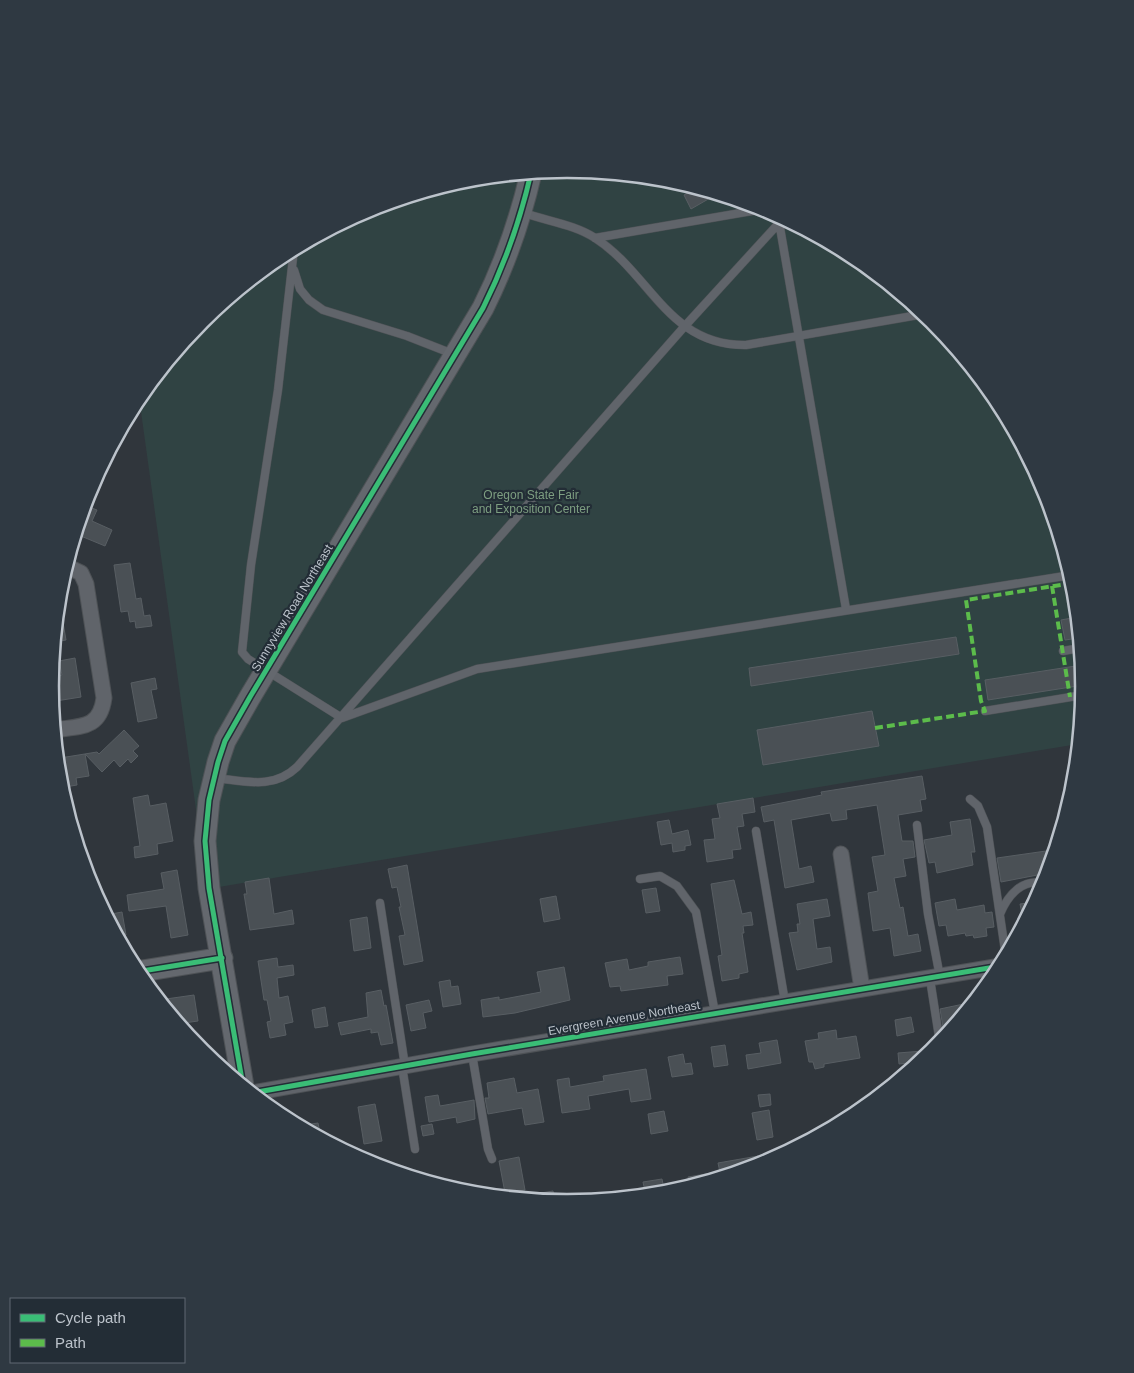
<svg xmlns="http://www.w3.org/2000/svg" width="1134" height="1373" viewBox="0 0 1134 1373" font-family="Arial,sans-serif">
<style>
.green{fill:#304343}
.building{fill:#4a5055;stroke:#585e63}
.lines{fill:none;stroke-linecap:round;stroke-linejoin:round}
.lane-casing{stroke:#4e5256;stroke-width:9}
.street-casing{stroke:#4e5256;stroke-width:17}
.secondary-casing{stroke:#4e5256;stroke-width:23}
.lane{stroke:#60646a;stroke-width:8}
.street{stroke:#60646a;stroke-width:15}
.secondary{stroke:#64686e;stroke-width:21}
.quiet{stroke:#5cbc4b;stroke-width:4;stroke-dasharray:8 4;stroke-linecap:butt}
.cycleway-casing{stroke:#232d36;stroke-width:8}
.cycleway{stroke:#3abd76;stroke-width:5}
.labels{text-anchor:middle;stroke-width:4.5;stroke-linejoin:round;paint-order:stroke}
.park-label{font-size:12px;fill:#7d9e81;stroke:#232d36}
.street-label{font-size:12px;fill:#bcc3cb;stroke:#232d36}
.rim{fill:none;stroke:#bcc3cb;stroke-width:2.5}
</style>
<rect width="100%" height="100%" fill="#30363c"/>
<!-- green -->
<path class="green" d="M567,170l101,9 97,30 89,48 79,64 64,79 48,89 29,97 10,101 -6,57 -871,145 -68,-492 63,-76 78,-65 89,-47 97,-30z"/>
<!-- building -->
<path class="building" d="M697,188l20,6 -26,15 -7,-14z
M84,505l13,5 -5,11 20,9 -7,16 -29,-12z
M130,563l6,36 5,-1 3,18 6,-1 2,11 -16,2 -1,-7 -5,1 -2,-11 -7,1 -7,-47z
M57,611h4l5,29 -12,2z
M1077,617l2,21 -14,2 -4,-20z
M956,637l3,17 -208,32 -2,-18z
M75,658l6,39 -25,4 -3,-24 9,-2 -3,-14z
M1082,665l2,20 -96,15 -3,-20z
M155,678l2,11 -6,1 6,28 -19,4 -7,-39z
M872,711l7,35 -116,19 -6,-35z
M124,730l15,16 -6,5 5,5 -7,7 -3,-4 -8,8 -6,-7 -12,12 -17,-18 4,22 -13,2 1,7 -12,2 -5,-29 37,-6 2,2z
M922,776l4,23 -6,1 2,11 -24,4 4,26h11l2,16 -12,2 3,17 -12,2 6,30 3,-1 5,29 10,-2 3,17 -27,5 -4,-28 -17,3 -5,-38 10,-2 -6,-34 13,-2 -8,-50 -31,5 1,9 -15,2 -2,-8 -39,7 8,49 12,-3 3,16 -29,6 -11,-68 -10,2 -3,-15 61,-12 -1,-3z
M148,795l2,11 16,-3 7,38 -16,3 1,10 -23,4 -1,-11 6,-1 -7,-48z
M753,798l2,14 -13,2 2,12 -7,1 4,22 -9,1 1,8 -26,4 -3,-22 11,-1 -3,-20 8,-1 -3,-14z
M970,819l5,33h-4l2,13 -36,8 -2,-11 -6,1 -5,-23 28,-5 -2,-13z
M669,820l3,14 16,-4 3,15 -6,1v4l-12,2 -1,-9 -11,2 -4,-23z
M1046,851l1,5 6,-1 -5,18 -47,9 -4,-24z
M407,865l16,96 -19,4 -5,-29 6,-1 -6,-28h2l-4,-20 -5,1 -4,-19z
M177,870l11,65 -17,3 -5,-32 -37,5 -2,-16 37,-6 -3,-16z
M269,878l5,36 18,-4 2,14 -44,6 -6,-36h3l-2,-12z
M734,880l8,34 9,-2 2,13 -10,1 1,7h-2l6,39 -9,2v4l-17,3 -4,-25 4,-1 -11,-71z
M656,888l4,23 -14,2 -4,-23z
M556,896l4,23 -16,3 -4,-23z
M827,899l3,17 -17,3 4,30 13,-2 2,15 -35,8 -8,-37 9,-1 -1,-8h3l-3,-20z
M955,899l2,11 27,-5 1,8 7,-1 2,15 -8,1 1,8 -13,2 -1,-3 -7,1 -1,-3 -17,3 -2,-11 -7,1 -4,-23z
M1035,902l-4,9 -7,13 -4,-20z
M122,912l4,23 -8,2 -12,-22z
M367,917l4,31 -17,3 -4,-31z
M680,957l3,17 -16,2 1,9 -47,6 -1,-5 -10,1 -5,-24 22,-4 2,11 19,-4v-4z
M277,958l1,9 15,-2 1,10 -17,3 2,20 9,-2 5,26 -9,2 2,11 -16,3 -3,-16 4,-1 -4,-21h-3l-6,-39z
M564,967l6,33 -55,13 -32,4 -2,-17 18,-3v3l42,-8 -4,-20z
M450,980l1,7 7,-1 3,18 -18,3 -4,-25z
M381,990l3,16 2,-1 7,38 -12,2 -3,-13 -7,1v-4l-30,6 -3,-12 30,-6 -2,-24z
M194,995l4,26 -14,2 -2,-7 -9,2 -14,-18z
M429,1000l3,11 -9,2 3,15 -15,3 -5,-26z
M973,1002l-18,23 -12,2 -3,-18z
M325,1007l3,19 -13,2 -3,-18z
M911,1017l3,15 -17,4 -2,-16z
M836,1030l1,9 19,-3 4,22 -36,6v3l-9,2 -2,-7h-4l-4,-21 14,-2 -1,-6z
M777,1040l4,23 -33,6 -2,-14 15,-2 -2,-10z
M725,1045l3,20 -14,2 -3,-20z
M935,1050l-24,20 -2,-7 -10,1 -1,-11z
M683,1054l2,10 6,-1 2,11 -21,3 -4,-20z
M646,1069l5,30 -20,3 -2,-13 -41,7 2,13 -28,4 -5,-33 12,-2 1,9 34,-6 -1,-5z
M514,1078l3,15 21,-4 6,33 -19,3 -3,-17 -34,6 -3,-16h4l-2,-15z
M770,1094l1,11 -11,2 -2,-12z
M438,1095l2,11 34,-6 1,19 -18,4 -1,-6 -27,5 -4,-25z
M375,1104l7,37 -18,3 -6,-37z
M769,1110l4,27 -16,3 -5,-27z
M664,1111l4,20 -17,3 -3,-20z
M318,1123l3,15 -23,-12z
M432,1124l2,10 -11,2 -2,-10z
M758,1156l2,10 -39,11 -3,-14z
M519,1157l6,33 -20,3 -6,-32z
M717,1172l2,6 -29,9 -2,-10z
M662,1179l3,15 -19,2 -3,-14z
M553,1191l2,11 -32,-3v-3z"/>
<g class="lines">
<defs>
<path id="lane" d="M522,212c23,9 52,12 73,26 56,36 73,108 151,107l178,-31
M778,216l68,393
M595,238l169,-29
M294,249l-16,141 -27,175 -9,87 6,7 94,59 135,-49 594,-94
M294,270l6,19 9,11 14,10 84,26 46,18
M1063,651l17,-3
M985,711l98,-16
M215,778c30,3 58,12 82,-11l387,-440 95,-104
M970,799l8,7 9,21 19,130
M917,825l11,89 12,63
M756,831l29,171
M640,879l20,-3 17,10 19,26 19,101
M380,903l25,163
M1000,914c8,-19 23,-37 45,-30
M930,979l10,64
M472,1054l16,95 4,10
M402,1066l13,83"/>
<path id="street" d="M54,730c27,-4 46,-1 50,-32l-18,-114 -5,-11 -15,-7
M841,854l21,135
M252,1093l220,-39 529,-88"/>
<path id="secondary" d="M136,972l86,-14
M243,1086l-34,-198 -4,-47 4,-41 9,-38 7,-21 25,-44 233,-389c22,-44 37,-87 48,-135"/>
</defs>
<!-- lane casing -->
<use href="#lane" class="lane-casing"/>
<!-- street casing -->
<use href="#street" class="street-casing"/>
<!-- secondary casing -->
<use href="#secondary" class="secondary-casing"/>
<!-- lane -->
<use href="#lane" class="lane"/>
<!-- street -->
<use href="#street" class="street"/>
<!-- secondary -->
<use href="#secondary" class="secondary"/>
<!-- quiet -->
<path class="quiet" d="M1052,586l18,111
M875,728l110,-17 -4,-10 -15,-101 107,-17"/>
<defs>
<path id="cycleway" d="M136,972l86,-14
M243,1086l-34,-198 -4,-47 4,-41 9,-38 7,-21 25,-44 233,-389c22,-44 37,-87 48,-135
M252,1093l220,-39 529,-88"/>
</defs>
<!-- cycleway casing -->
<use href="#cycleway" class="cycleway-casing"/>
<!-- cycleway -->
<use href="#cycleway" class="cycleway"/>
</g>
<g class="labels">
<!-- park labels -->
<g class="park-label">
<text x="531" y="499">Oregon State Fair<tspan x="531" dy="14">and Exposition Center</tspan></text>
</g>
<!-- street labels -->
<g class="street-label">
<text transform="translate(292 608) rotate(-59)" y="4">Sunnyview Road Northeast</text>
<text transform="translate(624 1018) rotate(-10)" y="4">Evergreen Avenue Northeast</text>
</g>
</g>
<!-- crop -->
<path d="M0 0H1134V1373H0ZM59 686a508 508 0 1 1 1016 0a508 508 0 1 1-1016 0Z" fill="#2f3942" fill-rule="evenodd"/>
<path class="rim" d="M59 686a508 508 0 1 1 1016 0a508 508 0 1 1-1016 0Z"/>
<!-- legend -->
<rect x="10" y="1298" width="175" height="65" fill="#232d36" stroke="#606972"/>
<rect x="20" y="1314" width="25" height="8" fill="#3abd76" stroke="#606972"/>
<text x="55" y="1323" font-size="15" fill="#bcc3cb">Cycle path</text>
<rect x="20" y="1339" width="25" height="8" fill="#5cbc4b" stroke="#606972"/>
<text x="55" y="1348" font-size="15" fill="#bcc3cb">Path</text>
</svg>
